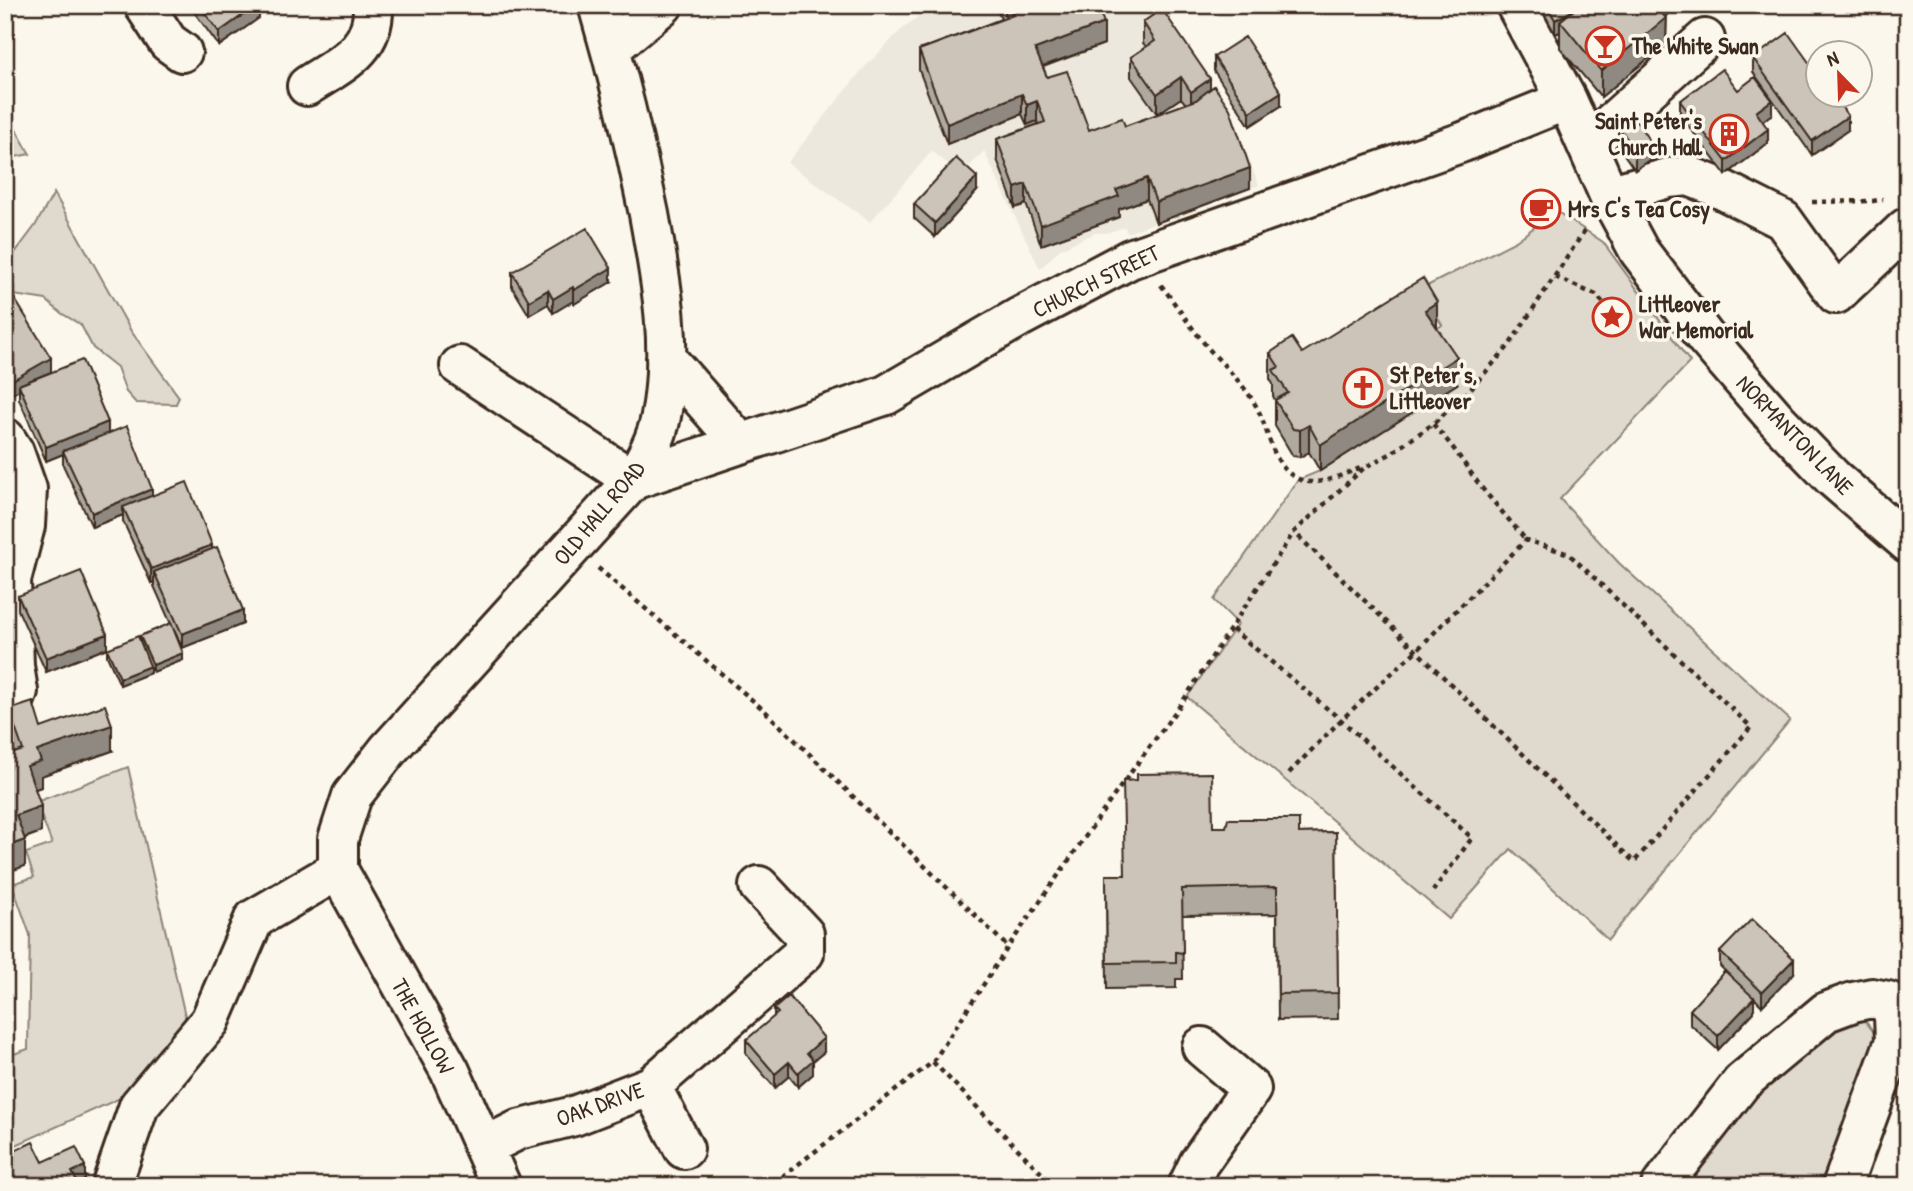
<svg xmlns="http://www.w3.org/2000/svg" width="1913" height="1191" viewBox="0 0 1913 1191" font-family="'Patrick Hand',sans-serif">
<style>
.built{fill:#ede8dd}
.green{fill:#dfd9ce;stroke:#8d8276;stroke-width:2}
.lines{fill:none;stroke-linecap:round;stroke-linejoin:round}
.minor-casing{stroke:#3b2a1e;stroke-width:44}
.path{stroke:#3b2a1e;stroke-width:4.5;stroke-dasharray:5 5;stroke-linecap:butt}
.minor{stroke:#fbf7ec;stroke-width:38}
.wall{fill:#afa99f;stroke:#3b2a1e;stroke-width:2}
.shaded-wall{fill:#8f8982;stroke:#3b2a1e;stroke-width:2}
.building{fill:#ccc4b9;stroke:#3b2a1e;stroke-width:2}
.labels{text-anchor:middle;stroke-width:7;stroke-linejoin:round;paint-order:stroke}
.poi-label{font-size:23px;font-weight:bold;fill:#3b2a1e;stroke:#fbf7ec;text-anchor:start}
.street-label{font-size:23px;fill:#3b2a1e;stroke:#fbf7ec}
</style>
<rect width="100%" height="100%" fill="#fbf7ec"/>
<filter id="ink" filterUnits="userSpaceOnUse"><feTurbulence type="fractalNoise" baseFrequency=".0143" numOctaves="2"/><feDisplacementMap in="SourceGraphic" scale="14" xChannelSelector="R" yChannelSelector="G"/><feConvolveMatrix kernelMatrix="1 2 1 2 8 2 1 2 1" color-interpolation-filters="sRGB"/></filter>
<g filter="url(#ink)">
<!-- built -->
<path class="built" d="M940,5h212l85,126 22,54 -132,48 -2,-6 -19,6h-11l-35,16 -20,20 -56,-118 -23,24 -29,-24 -62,71 -83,-59 75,-93 39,-40 18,-14z"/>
<!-- green -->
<path class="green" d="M5,110l25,44 -25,5z
M54,193l77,138 48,66 -3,7 -40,-1 -10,-11 -9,-25 -24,-19 -12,-23 -20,-12 -15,-13 -39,-6 -2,-28 30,-40z
M1556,211l47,31 87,120 -130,137 59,64 171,157 -182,220 -97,-91 -62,70 -262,-222 51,-73 -24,-24 84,-120 22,-9 105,-134 17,-12 -21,-36 95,-48z
M128,767l60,262 -52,62 -131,59v-93l23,-8 2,-114 -18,-51 22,-7 -8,-24 26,-9 -16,-42z
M1849,1017l16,4 12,15 -48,150h-157l58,-72z"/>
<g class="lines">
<defs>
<path id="minor" d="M144,5l24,37 14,10
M1516,5l51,95 42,95 30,56 66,86 72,83 56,58 75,65
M611,48l52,-43
M307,86c33,-22 68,-35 66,-81
M1588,144l117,-105
M1609,195l59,-17 21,-2 28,11 66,33 53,74 70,-66
M666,358l75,86
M460,366l173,114 253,-85 132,-77 112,-59 333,-117 104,-42
M5,438l9,14 13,37 -2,37 -14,54 3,86 4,25 -9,24 -4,3
M651,1086l33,63
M484,1147l34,-17 56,-14 77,-30 153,-133v-19l-45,-48
M115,1186l-2,-5 26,-75 71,-85 44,-102 84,-49
M501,1186l-51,-115 -112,-201v-31l14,-43 36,-46 245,-270c12,-20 24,-41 28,-64 13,-67 0,-136 -12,-202 -14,-70 -31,-140 -51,-209
M1188,1186l11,-23 52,-74 -49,-42
M1661,1186l81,-104 84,-70 27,-10 19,-4 16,3 6,15 1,25 -53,145"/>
</defs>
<!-- minor casing -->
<use href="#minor" class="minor-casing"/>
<!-- path -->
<path class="path" d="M1812,202l61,-1 10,-2
M1555,277l41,18 11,12 -4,2c-3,9 1,15 7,22l18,-10 -14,-21 -7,7
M1161,285c16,21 31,44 48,64 18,20 39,39 50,63 12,25 14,60 45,69 17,5 41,-8 57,-13
M1433,424l18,21 30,42 45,53
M598,568l167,143 243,236
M1232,629l109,91 131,118 -39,53
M1289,773l52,-53 76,-70 109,-110 43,14 182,173 -117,135 -340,-330
M933,1062l121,124
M778,1186l6,-11 149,-113 75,-115 110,-157 63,-86 113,-172 71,-65 25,-13 43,-30 32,-29 43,-48 79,-120"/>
<!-- minor -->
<use href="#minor" class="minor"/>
</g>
<!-- wall -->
<path class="wall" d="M185,5h74v13l-40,28 -27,-37h-4z
M995,5h102l7,39 -61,23 4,10 42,53 36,-4 61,-22 -5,-6 -24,16 -26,-37v-20l15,-10 -3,-4v-21l67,68 40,98 -94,35 -9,-24 -28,10v8l-78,28 -15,-41 -11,4 -18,-49v-20l41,-15 -1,-3 -10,4 -5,-11 -75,30 -28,-74v-20l82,-31z
M1540,5h127l-1,39 -65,53 -41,-49v-16l-5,2z
M1214,57l67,49 -31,20 -36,-55z
M1753,58l95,72 -36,25 -59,-83z
M1738,90l34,24 -9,7 5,22 -42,32 -46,-60v-14z
M1618,126l31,34 -14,10 -17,-24z
M977,191l-42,46 -21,-19v-14z
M512,272l99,10 -37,22 -1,-3 -20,12 -5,-9 -19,11 -17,-28z
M5,283l46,89 57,62 44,62 60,53 31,75 -61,24 -7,-17 8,29 -30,12 -3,-6v7l-30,12 -13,-29v-7l33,-8v-5l31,-12 -17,-38v-4l-3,1 -28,-62v-6l-31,12 -29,-62v-11l-17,7 -27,-62v-9l-12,7 -2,-2z
M1270,353h32l155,31 -137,87 -11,-19 -9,5 -7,-1 -18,-30v-26l-2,-4v-12l-3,-5z
M18,596l89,52 -61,24 -28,-62z
M9,710l32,18 71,23 -71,25v11l-6,2 6,43 -16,6v28l-10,-113 -6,-16z
M1213,827l86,6 37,-1 2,187 -60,1 -1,-106 -95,1 1,64h-7v9l-69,1 -1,-114h18z
M1720,952l74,21 -32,33 -8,-8v14l-36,38 -28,-26v-14l35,-39 -5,-5z
M774,1009l50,43 -11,9v13l-15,13 -9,-11 -14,12 -29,-34v-14l28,-23z
M6,1155l37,7 42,18 -7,3 -72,-15z"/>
<!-- shaded-wall -->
<path class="shaded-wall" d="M257,5h2v13l-40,28v-14z
M1583,5l-23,16v11l-5,2v-14z
M1665,5h2l-1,39 -65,53v-26l58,-61z
M1011,6v20l-6,2v-20z
M1104,23v21l-69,25v-20z
M1181,77v21l-24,16v-20z
M1210,79v20l-19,13v-20z
M1281,92v14l-31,20v-14z
M1022,94v20l-75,30v-20z
M1772,100v14l-16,12v-14z
M1037,101v20l-10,4v-20z
M1848,116v14l-36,25v-14z
M1768,129v14l-42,32v-14z
M1649,140v20l-14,10v-20z
M1250,168v20l-94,35v-21z
M977,177v14l-42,46v-14z
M1147,178v21l-28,10v8l-78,28v-20l75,-35z
M1026,184v20l-11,4v-20z
M611,268v14l-37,22v-14z
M573,287v14l-20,12v-14z
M548,290v14l-19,11v-14z
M1437,302v26l-12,-18z
M1457,357v27l-137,87v-26z
M51,358v14l-32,13v5l-12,7v-14z
M108,422v14l-45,15v3l-17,7v-14z
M1309,425v27l-9,5v-27z
M152,489v14l-29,4v8l-31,12v-14z
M212,545v14l-58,13v10l-3,1v-14z
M243,610v14l-61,24v-14z
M107,634v14l-61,24v-14z
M183,653v7l-30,12v-7z
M150,666v7l-30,12v-7z
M112,725v26l-71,25v11l-14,5v-26l10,-15z
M41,806v26l-25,9v-26z
M25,840v26l-20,7v-26z
M1794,959v14l-32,33v-14z
M1754,998v14l-36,38v-14z
M824,1038v14l-11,9v13l-15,13v-14l9,-20z
M789,1062v14l-14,12v-14z
M85,1166v14l-13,6v-14z"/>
<!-- building -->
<path class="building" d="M199,5h58l-38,27z
M1003,5h94l7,18 -69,26 12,28 20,-6 22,59 33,-12 3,8 71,-26 18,-14 16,23 20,59 -94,34 -9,-24 -31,12 3,6 -78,29 -15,-41 -11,4 -18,-49 48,-17 -8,-21 -10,4 -5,-11 -75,30 -28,-74 95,-35 -3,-9 -6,2z
M1547,5h33l-8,6 -17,9z
M1580,5h85l-6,5 7,8 -65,53 -41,-50z
M1162,9l48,70 -19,13 -10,-15 -24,17 -26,-37 24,-16 -12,-19z
M1788,33l30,42v19h14l16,22 -36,25 -59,-83z
M1245,37l36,55 -31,20 -36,-55z
M1722,69l16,21 17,-13 17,23 -16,12 12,17 -42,32 -46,-60z
M1633,116l16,24 -14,10 -17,-24z
M956,158l21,19 -42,46 -21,-19z
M587,228l24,40 -37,22 -1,-3 -20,12 -5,-9 -19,11 -17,-29z
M1423,278l14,24 -12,8 32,47 -137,88 -11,-20 -9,5 -7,-1 -18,-29 13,-7 -15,-23 6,-3 -9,-14 22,-15 10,15z
M5,283l46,75 -44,25 -2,-2z
M82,360l26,62 -62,25 -27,-62z
M127,426l25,63 -60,24 -29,-62z
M187,482l25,63 -61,24 -28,-62z
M217,547l26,63 -61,24 -28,-62z
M81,571l26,63 -61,24 -28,-62z
M171,623l12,30 -30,12 -13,-29z
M138,636l12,30 -30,12 -13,-29z
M33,702l8,26 64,-23 7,20 -75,26 4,10 -14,5 14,40 -25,9 9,25 -20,7v-91l18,-6 -14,-40z
M1212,773l1,54h13l2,-8h71v14l37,-1 2,161 -60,1 -1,-107 -95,2 1,64 -7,-1v10l-69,1 -1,-88h19l-2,-94 14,-1v-6z
M1752,919l42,40 -32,33 -42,-40z
M1725,971l29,27 -36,38 -28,-26z
M789,996l35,42 -17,15 6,7 -15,13 -9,-11 -14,12 -29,-34 32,-27 -4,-4z
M33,1142l10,20 33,-15 9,19 -13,6 7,14h-74v-18l6,-2 -5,-11z"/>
</g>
<!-- icons -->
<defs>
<symbol id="bar-ring" viewBox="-11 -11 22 22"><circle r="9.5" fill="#fbf7ec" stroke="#c8321e" stroke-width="1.5"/><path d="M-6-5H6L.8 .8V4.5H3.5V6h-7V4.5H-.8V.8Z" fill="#c8321e"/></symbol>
<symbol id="building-ring" viewBox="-11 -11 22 22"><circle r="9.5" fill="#fbf7ec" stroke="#c8321e" stroke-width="1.5"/><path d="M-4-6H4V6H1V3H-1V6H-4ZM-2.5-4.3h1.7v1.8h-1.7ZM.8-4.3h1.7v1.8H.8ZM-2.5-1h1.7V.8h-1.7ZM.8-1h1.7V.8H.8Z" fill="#c8321e"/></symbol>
<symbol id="cafe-ring" viewBox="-11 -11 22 22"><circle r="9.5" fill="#fbf7ec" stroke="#c8321e" stroke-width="1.5"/><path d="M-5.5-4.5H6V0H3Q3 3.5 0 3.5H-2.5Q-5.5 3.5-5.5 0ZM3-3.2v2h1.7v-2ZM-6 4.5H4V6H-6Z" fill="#c8321e"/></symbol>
<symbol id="sight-ring" viewBox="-11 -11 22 22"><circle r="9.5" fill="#fbf7ec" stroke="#c8321e" stroke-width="1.5"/><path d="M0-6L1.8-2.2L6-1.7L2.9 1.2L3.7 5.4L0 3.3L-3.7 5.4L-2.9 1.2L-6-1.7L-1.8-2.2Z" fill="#c8321e"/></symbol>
<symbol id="church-ring" viewBox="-11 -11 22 22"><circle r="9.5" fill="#fbf7ec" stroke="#c8321e" stroke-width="1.5"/><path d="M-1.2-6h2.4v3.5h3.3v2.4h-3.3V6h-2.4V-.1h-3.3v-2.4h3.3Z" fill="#c8321e"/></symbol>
</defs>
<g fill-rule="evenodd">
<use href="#bar-ring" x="1583" y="24" width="44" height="44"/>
<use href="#building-ring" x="1707" y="112" width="44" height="44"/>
<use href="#cafe-ring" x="1519" y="187" width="44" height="44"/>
<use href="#sight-ring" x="1590" y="295" width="44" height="44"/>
<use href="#church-ring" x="1341" y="366" width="44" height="44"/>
</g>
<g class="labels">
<!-- poi labels -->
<g class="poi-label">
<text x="1632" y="54">The White Swan</text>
<text x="1702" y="129" text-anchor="end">Saint Peter's<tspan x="1702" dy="26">Church Hall</tspan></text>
<text x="1568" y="217">Mrs C's Tea Cosy</text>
<text x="1639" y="312">Littleover<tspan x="1639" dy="26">War Memorial</tspan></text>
<text x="1390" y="383">St Peter's,<tspan x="1390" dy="26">Littleover</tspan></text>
</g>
<!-- street labels -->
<g class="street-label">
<text transform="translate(1096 281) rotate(-26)" y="8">CHURCH STREET</text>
<text transform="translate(1795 435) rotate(46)" y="8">NORMANTON LANE</text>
<text transform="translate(599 513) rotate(-50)" y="8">OLD HALL ROAD</text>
<text transform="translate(423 1026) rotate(61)" y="8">THE HOLLOW</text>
<text transform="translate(600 1104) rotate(-20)" y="8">OAK DRIVE</text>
</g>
</g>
<!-- margin -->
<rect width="1913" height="1191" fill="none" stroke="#fbf7ec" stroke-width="28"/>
<rect x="14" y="14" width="1885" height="1163" fill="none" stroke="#3b2a1e" stroke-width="2.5" filter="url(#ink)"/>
<!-- north arrow -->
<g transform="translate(1839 74) rotate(337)"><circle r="33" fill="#fbf7ec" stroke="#aea59a" stroke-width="2"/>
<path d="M0-5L12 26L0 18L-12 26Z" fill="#c8321e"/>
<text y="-10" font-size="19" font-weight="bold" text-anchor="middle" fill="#3b2a1e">N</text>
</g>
</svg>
